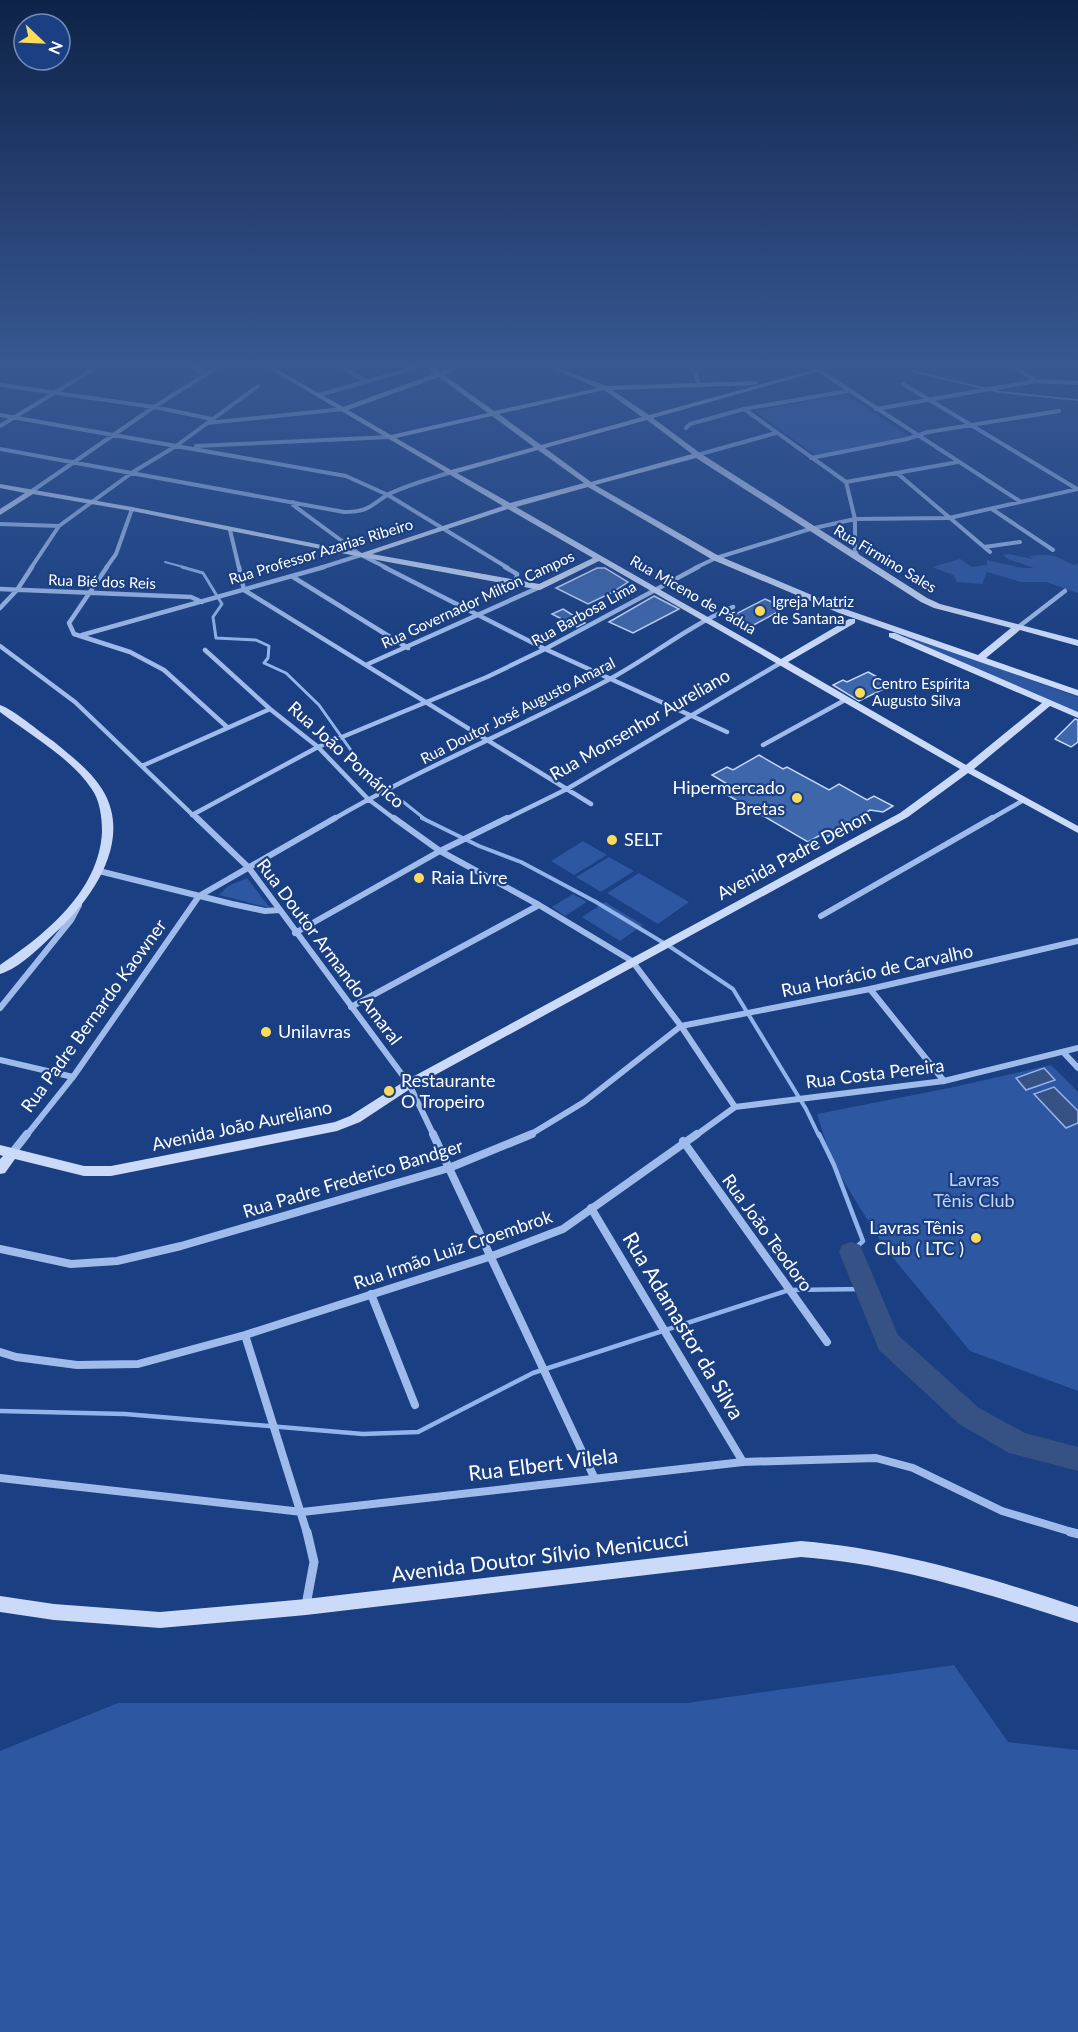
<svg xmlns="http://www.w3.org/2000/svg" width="1078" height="2032" viewBox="0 0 1078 2032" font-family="Lato,sans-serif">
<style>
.green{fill:#2d57a1}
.water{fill:#365183;stroke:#91b4ed;stroke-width:1.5}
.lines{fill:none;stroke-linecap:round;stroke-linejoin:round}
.stream-far3{stroke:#91b4ed;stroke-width:2}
.stream-far2{stroke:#91b4ed;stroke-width:3}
.stream-far1{stroke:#91b4ed;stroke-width:4}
.stream{stroke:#91b4ed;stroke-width:4.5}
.river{fill:#365183;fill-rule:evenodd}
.building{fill:#3e66aa;stroke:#c3d7f8;stroke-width:1.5}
.street-far4{stroke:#9ebbeb;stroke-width:4}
.street-far3{stroke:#9ebbeb;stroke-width:4.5}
.street-far2{stroke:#9ebbeb;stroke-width:6}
.street-far1{stroke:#9ebbeb;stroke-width:8}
.street{stroke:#9ebbeb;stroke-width:9}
.secondary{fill:#cadaf8;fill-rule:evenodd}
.poi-dot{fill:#fddb5a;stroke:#1a3f82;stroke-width:2}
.labels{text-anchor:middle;stroke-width:4.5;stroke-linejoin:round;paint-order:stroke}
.far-street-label{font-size:15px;fill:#fff;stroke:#1a3f82}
.far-poi-label{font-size:15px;fill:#fff;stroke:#1a3f82;text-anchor:start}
.street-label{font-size:18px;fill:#fff;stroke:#1a3f82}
.poi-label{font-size:18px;fill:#fff;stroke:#1a3f82;text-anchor:start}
.park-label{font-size:18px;fill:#c3d7f8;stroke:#1a3f82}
.near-street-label{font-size:21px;fill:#fff;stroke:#1a3f82}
</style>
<rect width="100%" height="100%" fill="#1a3f82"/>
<!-- green -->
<path class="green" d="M845,394l65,43 -95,18 -60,-44z
M1009,554l24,5 -3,-3c8,-1 19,-2 27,1 7,2 11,7 19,8l2,-2v30l-32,-11h-25l-34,-10 -5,12 -25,-2 -4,-7 -21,-8 28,-8 12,8 15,-2v-5l36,8h11l-26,-9 -5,-4z
M908,636l170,61v15l-174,-74z
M583,841l24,14 -33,20 -23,-14z
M609,857l25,14 -33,21 -25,-15z
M639,873l50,29 -31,22 -51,-31z
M247,878l23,30 -51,-13 9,-9z
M573,894l14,8 -22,14 -13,-9z
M605,902l38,23 -23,16 -38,-24z
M1051,1065l27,27v299l-108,-40 -86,-104 -52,-85 -15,-48 132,-26z
M954,1665l54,77 70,8v282h-1078v-281l118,-48h569z"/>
<!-- water -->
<path class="water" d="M1044,1068l11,12 -29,10 -10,-12z
M1054,1087l24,24v12l-12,5 -32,-34z"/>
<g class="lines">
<!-- stream-far3 -->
<path class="stream-far3" d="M911,371l89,21 78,8
M165,562l22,6"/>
<!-- stream-far2 -->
<path class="stream-far2" d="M182,567l21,6 19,31 -9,13 3,21 40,2 13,6 -1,12 -4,5 22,10 33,32 48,68 59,47"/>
<!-- stream-far1 -->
<path class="stream-far1" d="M422,818l57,28 42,16 75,40 76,46 61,41 73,120 13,27"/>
<!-- stream -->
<path class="stream" d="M819,1134l15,31 29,76 -12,11
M0,1411l125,3 238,20 55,-2 115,-59 256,-83 77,-1"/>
<!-- river -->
<path class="river" d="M851,1242l9,3 3,7 35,83 81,73 46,25 53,14v24l-69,-18 -50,-29 -80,-74 -40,-98 3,-7z"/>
</g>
<!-- building -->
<path class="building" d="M597,568h8l23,14 -15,10 -25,12 -32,-16z
M654,596l25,13 -46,24 -24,-11z
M765,599l20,9 -35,19 -20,-10z
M563,609l22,14 -8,4 -25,-13z
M868,672l24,13 -33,16 -26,-16 10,-5 4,2z
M1075,719l3,1v22l-7,5 -16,-8z
M759,755l24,14 4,-2 42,23 10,-6 28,16 7,-4 19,10 -10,6 -13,-2 -43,27 -5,-3 -14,8 -89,-52 10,-5 -17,-10 15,-8 6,3z"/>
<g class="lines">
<!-- street-far4 -->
<path class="street-far4" d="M194,368l11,6
M344,368l23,14
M693,368l6,16
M1016,368l20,13
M818,370l203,132
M903,384l174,105
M0,385l154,22 58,12
M319,395l95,-27
M744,409l102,73 9,37v31l3,8
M876,409l160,-28 42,2
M0,415l346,61 42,19 120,73
M207,423l137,-14
M0,426l95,-58
M686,428l4,-4 54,-15 104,-18
M196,446l194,-9
M0,449l344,63c23,0 25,-5 43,-17 19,-10 44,-16 64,-23
M697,455l79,-22
M811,458l96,-19 21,-7 131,-21
M897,473l93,79
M846,482l112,-20
M32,491l122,-84 62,-39
M293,502v3l68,50 26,13
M992,509l61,41
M0,524l59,2
M230,530l9,38
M984,547l36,-5
M31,568l28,-42 74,-54 43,-26 82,-60
M106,568l10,-14 16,-45
M320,568l41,-13
M695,568l21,-10 94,-29 45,-10 94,-1 129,-29"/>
<!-- street-far3 -->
<path class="street-far3" d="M107,567l-38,56 5,11 56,18 34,18 63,57
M239,567l5,23 347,214
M384,567l161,82 182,83
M505,567l12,7 -1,8
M293,577l115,71
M0,589l191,8 11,5
M0,608l17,-18 15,-23
M1017,628l48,-37
M82,635l242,-68
M0,646l75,56 123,118
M205,650l65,59 48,38 50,52 28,21
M368,664l172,-77
M763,745l82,-45
M142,766l128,-57
M192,815l126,-68 169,-70 58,-28 153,-82
M332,820c89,-52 185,-91 276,-140 43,-23 80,-54 125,-73
M504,820l63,-31 215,-127
M989,820l33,-19"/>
<!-- street-far2 -->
<path class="street-far2" d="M197,818l52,50 160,216 25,52
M394,818l46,33 99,54 93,56 49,65 54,81
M99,871l133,33 33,7 15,-1
M821,916l171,-98
M295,933l145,-82 67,-33
M870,989l74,92
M351,1007l188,-102
M0,1008l71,-88 8,-15
M1064,1053l14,15
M0,1060l73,17
M26,1136l47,-59 126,-181 136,-78
M528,1136l56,-34 97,-76 189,-37 208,-48
M695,1136l40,-29 209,-26 134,-33"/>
<!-- street-far1 -->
<path class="street-far1" d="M433,1134l161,343
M683,1141l144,201
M12,1153l15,-19
M591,1208l152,254
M0,1249l71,15 46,-3 64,-15 268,-78 83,-34
M371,1294l44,111
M245,1335l62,198
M0,1352l16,5 61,8 61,-1 107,-29 247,-79 71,-27 134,-95
M0,1478l302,34 441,-50 133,-4 37,10 89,43 73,22"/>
<!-- street -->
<path class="street" d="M1070,1532l8,2
M306,1605l8,-43 -7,-30"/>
<!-- secondary -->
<path class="secondary" d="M268,368h7l68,39 91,-33 -6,-6h7l5,4 10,-4h9l-15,7 50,36 104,-23 -47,-20h8l47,18 149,-5 3,2 -3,2 -143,5 37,25 171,-47h10l-177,50 47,35 227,145 13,6 138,36v6l-58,-16 -34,28 92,32v6l-239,-83 -126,-53 -125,-73 -72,20 265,152 68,-40h6v4l-67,39 178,103 76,-62 -153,-66v-4h6l183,79v6l-28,-12 -76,63 104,57v7l-110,-60 -60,44 -495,270 -53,35 -23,9 -226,45h-27l-69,-17 -10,14 -5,1v-15l3,-3 -3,-1v-10l84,21h27l224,-44 15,-6 55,-35 495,-268 60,-44 -361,-208 -59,29 -179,-33 -229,-46 -99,-17 -33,21v-6l25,-16 -25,-5v-4l132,23 230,46 141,-47zM439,377l49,36 -97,22 -43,-25zM604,390l38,27 -101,28 -42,-31zM492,416l42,31 -83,23 -55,-32zM647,420l45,34 -101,28 -46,-34zM538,450l46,33 -74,20 -53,-30zM696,458l225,144 13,6 77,20 -33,27 -133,-46 -126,-53 -124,-71zM508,509l85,49 -54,26 -167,-30z
M0,705c16,6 38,26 53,36 17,14 37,29 49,48 32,51 -10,110 -47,144 -15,14 -35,35 -55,41v-9c46,-31 99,-74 102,-133 0,-15 -2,-32 -11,-44 -20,-30 -62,-54 -91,-76z
M801,1541c96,8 186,36 277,66v16c-91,-29 -181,-59 -277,-66l-495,58 -146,13 -106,-8 -54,-8v-16l54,8 106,8 146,-13z"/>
</g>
<!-- sky -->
<linearGradient id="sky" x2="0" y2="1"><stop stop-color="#0e2348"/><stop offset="0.56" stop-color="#385892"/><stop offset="1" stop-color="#385892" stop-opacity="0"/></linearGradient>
<rect width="1078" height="652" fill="url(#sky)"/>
<!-- markers -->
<g class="poi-dot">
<circle cx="760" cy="611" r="6"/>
<circle cx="860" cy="693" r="6"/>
<circle cx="797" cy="798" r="6"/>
<circle cx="612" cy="840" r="6"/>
<circle cx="419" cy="878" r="6"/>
<circle cx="266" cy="1032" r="6"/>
<circle cx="389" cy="1091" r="6"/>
<circle cx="976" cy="1238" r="6"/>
</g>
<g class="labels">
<!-- far-street labels -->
<g class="far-street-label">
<text transform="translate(321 552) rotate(-17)" y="5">Rua Professor Azarias Ribeiro</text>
<text transform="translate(885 559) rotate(31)" y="5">Rua Firmino Sales</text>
<text transform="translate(102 582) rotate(2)" y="5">Rua Bié dos Reis</text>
<text transform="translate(693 595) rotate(30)" y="5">Rua Miceno de Pádua</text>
<text transform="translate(478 600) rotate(-25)" y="5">Rua Governador Milton Campos</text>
<text transform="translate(584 614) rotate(-29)" y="5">Rua Barbosa Lima</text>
<text transform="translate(518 711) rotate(-27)" y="5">Rua Doutor José Augusto Amaral</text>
</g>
<!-- far-poi labels -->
<g class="far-poi-label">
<text x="772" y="607">Igreja Matriz<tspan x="772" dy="17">de Santana</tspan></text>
<text x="872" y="689">Centro Espírita<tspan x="872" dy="17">Augusto Silva</tspan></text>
</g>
<!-- street labels -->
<g class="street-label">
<text transform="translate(640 725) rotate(-30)" y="6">Rua Monsenhor Aureliano</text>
<text transform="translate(346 755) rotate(42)" y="6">Rua João Pomárico</text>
<text transform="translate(794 855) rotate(-28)" y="6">Avenida Padre Dehon</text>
<text transform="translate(329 952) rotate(53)" y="6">Rua Doutor Armando Amaral</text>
<text transform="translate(877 971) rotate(-12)" y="6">Rua Horácio de Carvalho</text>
<text transform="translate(94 1016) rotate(-54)" y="6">Rua Padre Bernardo Kaowner</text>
<text transform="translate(875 1074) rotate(-7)" y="6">Rua Costa Pereira</text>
<text transform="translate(242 1126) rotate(-12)" y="6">Avenida João Aureliano</text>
<text transform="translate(353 1179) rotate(-17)" y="6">Rua Padre Frederico Bandger</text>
<text transform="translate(767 1233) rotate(54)" y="6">Rua João Teodoro</text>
<text transform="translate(453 1250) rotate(-19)" y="6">Rua Irmão Luiz Croembrok</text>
</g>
<!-- poi labels -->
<g class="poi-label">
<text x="785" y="794" text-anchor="end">Hipermercado<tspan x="785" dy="21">Bretas</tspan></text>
<text x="624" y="846">SELT</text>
<text x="431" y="884">Raia Livre</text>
<text x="278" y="1038">Unilavras</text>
<text x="401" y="1087">Restaurante<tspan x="401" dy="21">O Tropeiro</tspan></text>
<text x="964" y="1234" text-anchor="end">Lavras Tênis<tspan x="964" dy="21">Club ( LTC )</tspan></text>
</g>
<!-- park labels -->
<g class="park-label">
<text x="974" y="1186">Lavras<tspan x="974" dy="21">Tênis Club</tspan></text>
</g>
<!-- near-street labels -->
<g class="near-street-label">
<text transform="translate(683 1326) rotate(59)" y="7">Rua Adamastor da Silva</text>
<text transform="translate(543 1465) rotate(-7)" y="7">Rua Elbert Vilela</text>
<text transform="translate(540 1557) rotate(-7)" y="7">Avenida Doutor Sílvio Menicucci</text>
</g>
</g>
<!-- north arrow -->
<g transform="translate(42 42) rotate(113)"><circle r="28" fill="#1a3f82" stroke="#768cb4" stroke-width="1.5"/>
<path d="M0-4.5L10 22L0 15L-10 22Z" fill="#fddb5a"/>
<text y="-9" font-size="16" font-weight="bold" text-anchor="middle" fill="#ffffff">N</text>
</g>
</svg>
